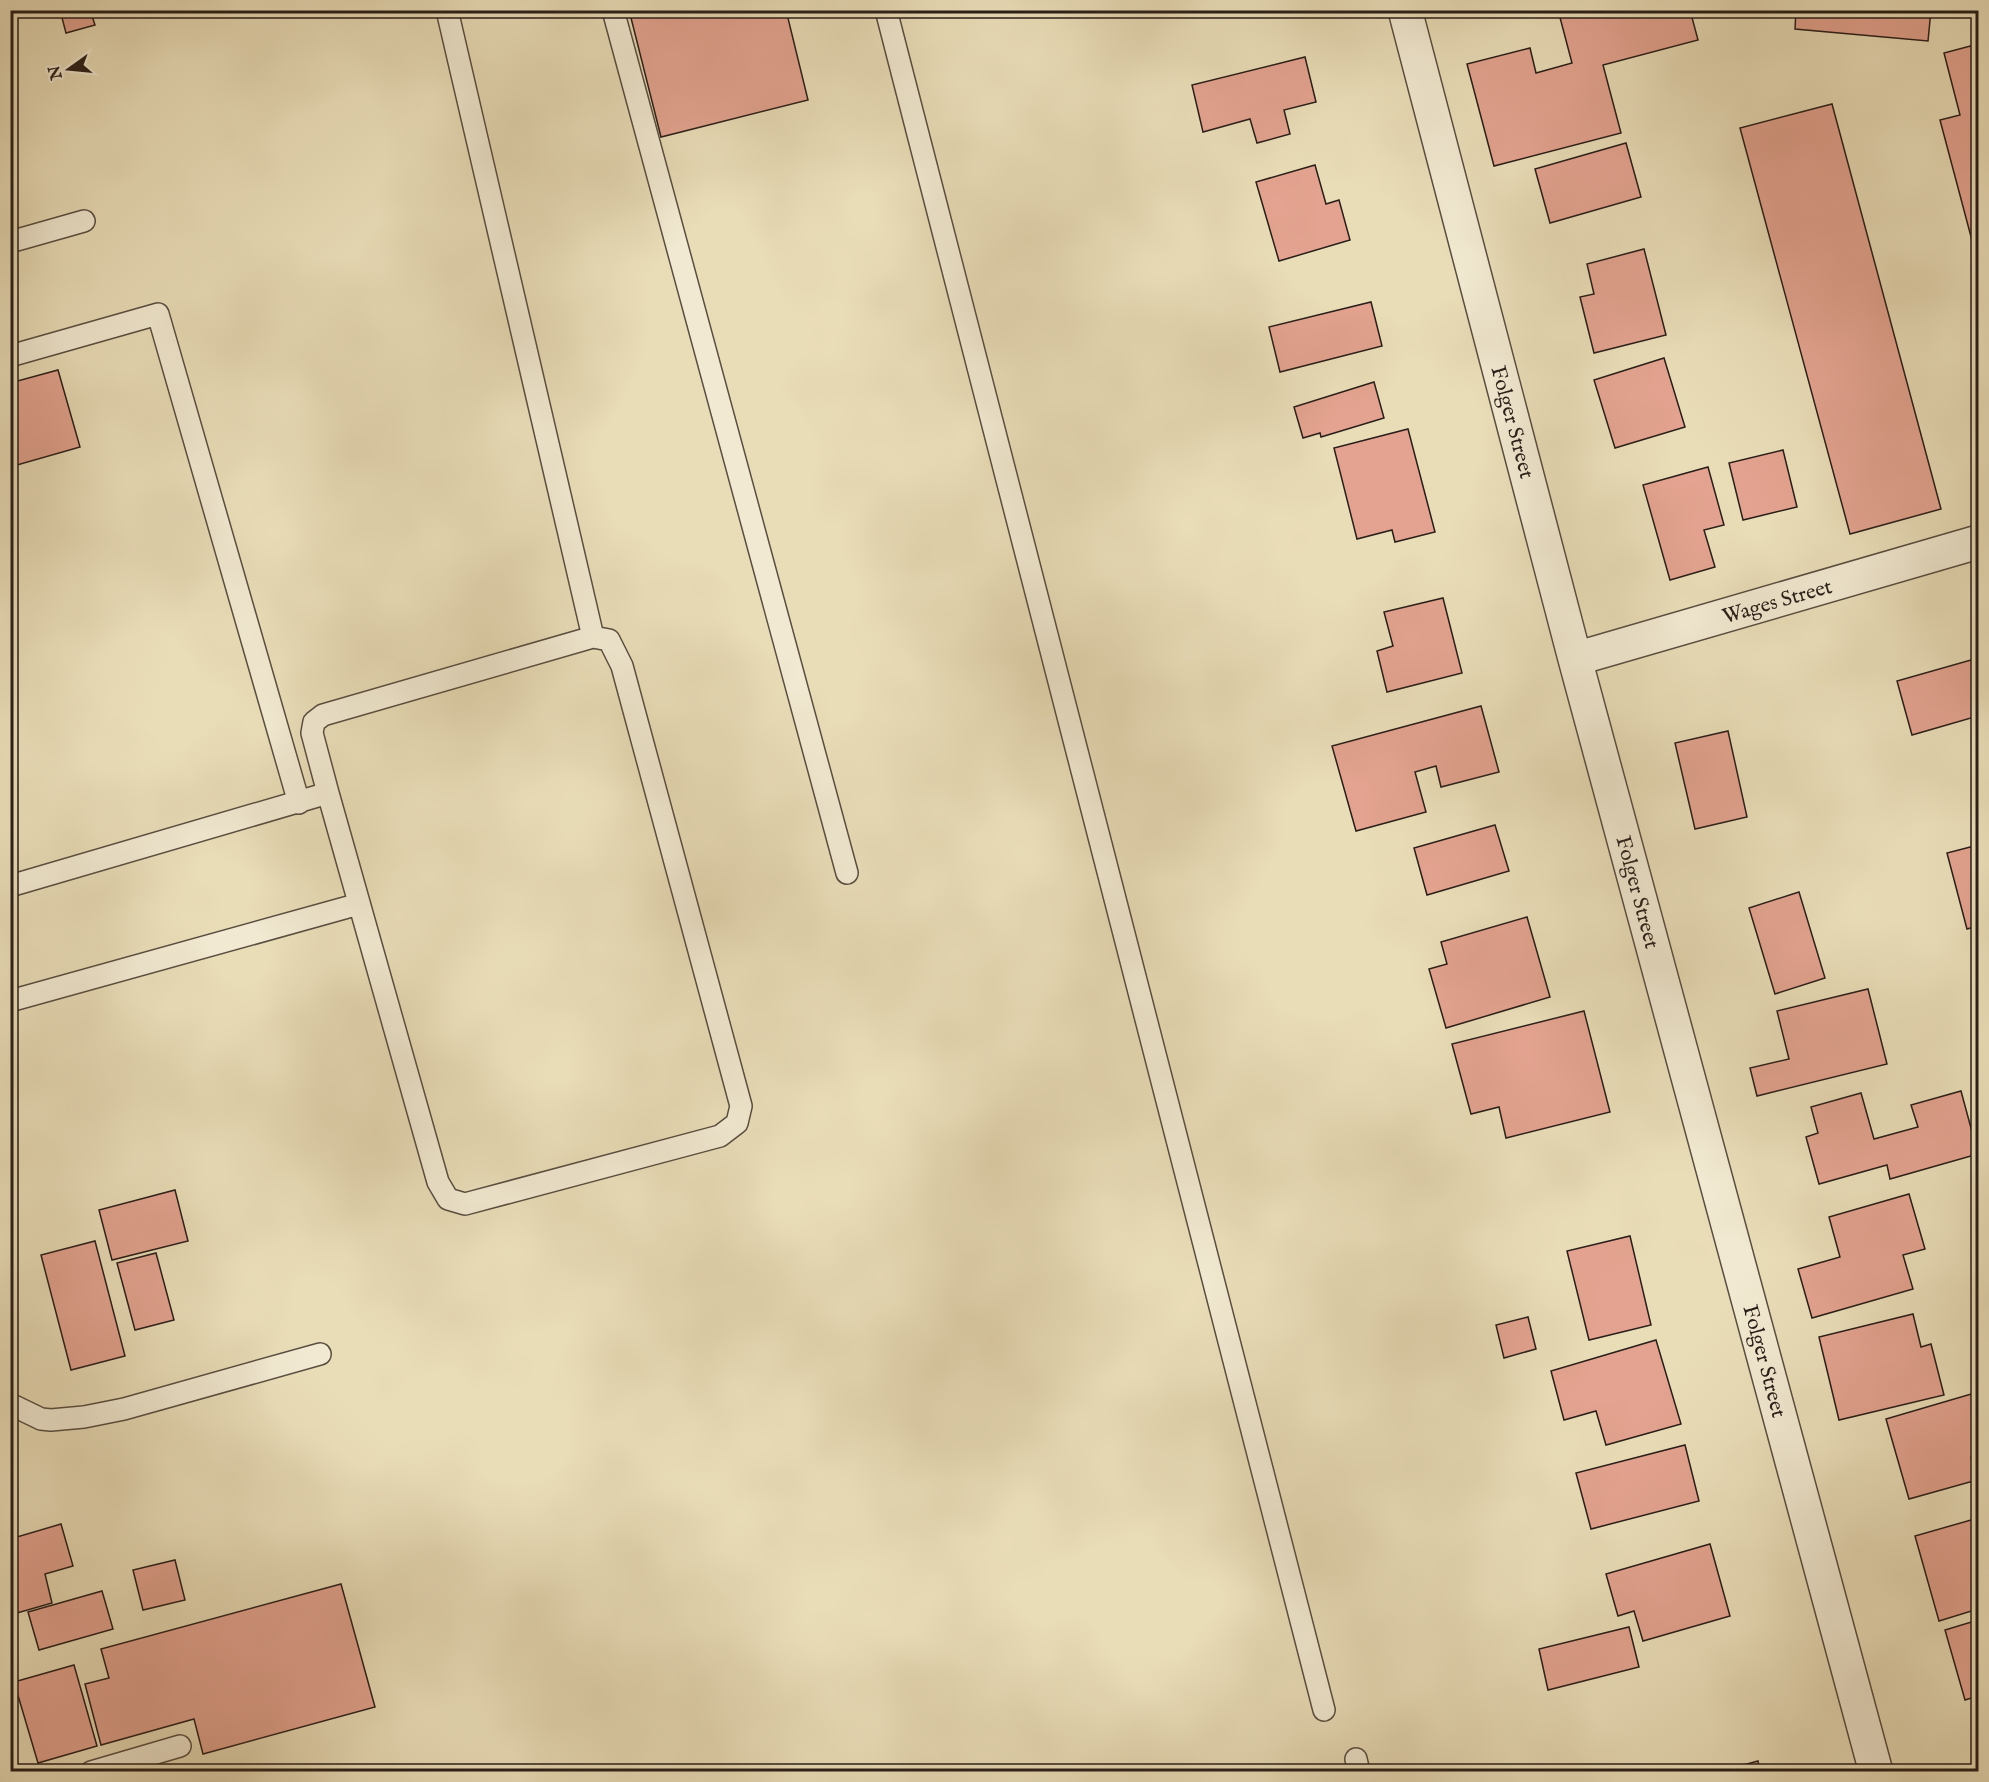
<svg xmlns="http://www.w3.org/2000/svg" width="1989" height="1782" viewBox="0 0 1989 1782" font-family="'IM FELL English',serif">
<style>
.building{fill:#e3a390;stroke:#291e19;stroke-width:1.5}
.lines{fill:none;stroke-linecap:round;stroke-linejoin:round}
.lane-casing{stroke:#594e41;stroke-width:24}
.street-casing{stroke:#594e41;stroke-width:36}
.lane{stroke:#f1e9d1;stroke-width:21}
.street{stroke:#f1e9d1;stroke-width:33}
.labels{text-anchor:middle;stroke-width:5;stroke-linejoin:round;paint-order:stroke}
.street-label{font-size:21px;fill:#291e19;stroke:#f1e9d1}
</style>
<rect width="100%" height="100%" fill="#e9ddb8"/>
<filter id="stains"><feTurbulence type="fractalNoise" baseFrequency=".00333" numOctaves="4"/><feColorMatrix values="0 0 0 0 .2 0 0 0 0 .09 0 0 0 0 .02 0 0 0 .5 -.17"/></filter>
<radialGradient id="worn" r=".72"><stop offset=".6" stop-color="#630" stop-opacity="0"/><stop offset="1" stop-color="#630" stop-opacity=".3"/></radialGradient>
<!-- building -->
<path class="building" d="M60,10h30l5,15 -29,8z
M629,10h157l22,90 -147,37z
M1558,10h132l8,30 -95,25 18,68 -127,33 -27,-102 63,-16 6,25 36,-10z
M1796,10h135l-3,31 -133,-12z
M1978,44v219l-38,-143 20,-5 -16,-62z
M1305,57l11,45 -32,8 6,24 -33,9 -7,-24 -47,13 -11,-47z
M1832,104l109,405 -91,25 -110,-406z
M1626,143l15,54 -91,26 -15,-54z
M1315,165l11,39 13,-4 11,40 -71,21 -23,-79z
M1644,249l22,86 -72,18 -14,-56 14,-3 -7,-30z
M1371,302l11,44 -102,26 -11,-45z
M1664,358l21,69 -70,21 -21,-68z
M58,370l22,77 -70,20v-84z
M1374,382l10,36 -63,19 -1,-4 -17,5 -9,-31z
M1408,429l27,103 -40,10 -3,-12 -35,9 -23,-91z
M1783,450l14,57 -54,13 -14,-57z
M1708,467l16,58 -20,5 11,37 -45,13 -27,-95z
M1443,598l19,75 -75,19 -10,-41 16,-5 -9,-34z
M1978,658v58l-66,19 -15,-54z
M1481,706l18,66 -58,15 -5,-21 -21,6 11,40 -70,19 -24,-85z
M1728,731l19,86 -52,12 -20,-86z
M1495,825l14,46 -82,24 -13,-47z
M1978,845v81l-11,3 -20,-76z
M1799,892l26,86 -50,16 -26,-86z
M1527,917l23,80 -104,31 -17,-59 18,-5 -6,-22z
M1868,989l19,75 -130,32 -7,-28 39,-9 -12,-48z
M1584,1011l26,101 -104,26 -7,-31 -28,7 -19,-70z
M1961,1091l17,63 -88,25 -3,-14 -68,19 -13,-47 12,-4 -7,-26 50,-14 13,46 44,-12 -7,-22z
M175,1190l13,51 -76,19 -13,-50z
M1909,1194l16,55 -22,6 10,34 -101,29 -14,-49 42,-12 -11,-40z
M1630,1236l21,89 -62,15 -22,-89z
M95,1241l30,115 -54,14 -30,-115z
M156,1253l18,67 -39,10 -18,-67z
M1913,1314l8,33 10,-3 13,51 -105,25 -20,-83z
M1528,1317l8,32 -32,9 -8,-33z
M1656,1340l25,84 -75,21 -10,-34 -32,9 -13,-49z
M1978,1392v63l-7,2 6,23 -68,19 -23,-80z
M1685,1445l14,56 -108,28 -15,-56z
M1978,1518v91l-39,12 -24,-85z
M61,1524l12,42 -28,8 7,29 -42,12v-76z
M1710,1544l20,72 -87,25 -9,-30 -16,5 -12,-42z
M175,1560l10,40 -42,10 -10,-40z
M341,1584l34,123 -172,47 -9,-35 -93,26 -16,-61 24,-6 -8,-29z
M102,1591l11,38 -74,21 -11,-38z
M1978,1620v76l-13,4 -20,-70z
M1629,1627l10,40 -91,23 -9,-41z
M74,1665l23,81 -59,17 -24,-81z
M1758,1761l2,11h-42z
M1978,1765v7h-24z"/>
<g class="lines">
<defs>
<path id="lane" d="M447,10l146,627
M613,10l234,863
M886,10l438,1700
M10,242l74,-21
M10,356l148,-42 141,489
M593,637l16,3 13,26 119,440 -4,17 -17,13 -255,68 -17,-5 -10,-17 -110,-389 -16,-60 2,-11 9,-7z
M10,886l318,-93
M10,1001l349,-97
M10,1404l31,15 10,1 33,-3 40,-8 196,-55
M1356,1759l3,13
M91,1772l89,-26"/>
<path id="street" d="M1405,10l170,649 301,1113
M1575,659l403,-117"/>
</defs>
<!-- lane casing -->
<use href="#lane" class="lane-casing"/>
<!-- street casing -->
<use href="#street" class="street-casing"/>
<!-- lane -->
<use href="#lane" class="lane"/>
<!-- street -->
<use href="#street" class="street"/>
</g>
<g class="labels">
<!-- street labels -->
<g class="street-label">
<text transform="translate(1513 422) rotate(75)" y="7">Folger Street</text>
<text transform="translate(1777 601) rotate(-16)" y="7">Wages Street</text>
<text transform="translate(1638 892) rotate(75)" y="7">Folger Street</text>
<text transform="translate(1765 1361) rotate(75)" y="7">Folger Street</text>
</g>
</g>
<!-- margin -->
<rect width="1989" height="1782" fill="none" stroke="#e9ddb8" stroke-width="36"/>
<rect x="12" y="12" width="1965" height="1758" fill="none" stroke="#291e19" stroke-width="3"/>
<rect x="18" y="18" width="1953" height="1746" fill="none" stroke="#291e19" stroke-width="1.5"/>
<!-- north arrow -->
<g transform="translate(69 69) rotate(255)" stroke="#f1e9d1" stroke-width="4.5" paint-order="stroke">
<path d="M0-4.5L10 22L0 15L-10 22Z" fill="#291e19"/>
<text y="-9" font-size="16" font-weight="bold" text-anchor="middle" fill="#291e19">N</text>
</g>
<rect width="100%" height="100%" filter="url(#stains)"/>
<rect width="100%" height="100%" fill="url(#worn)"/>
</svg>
